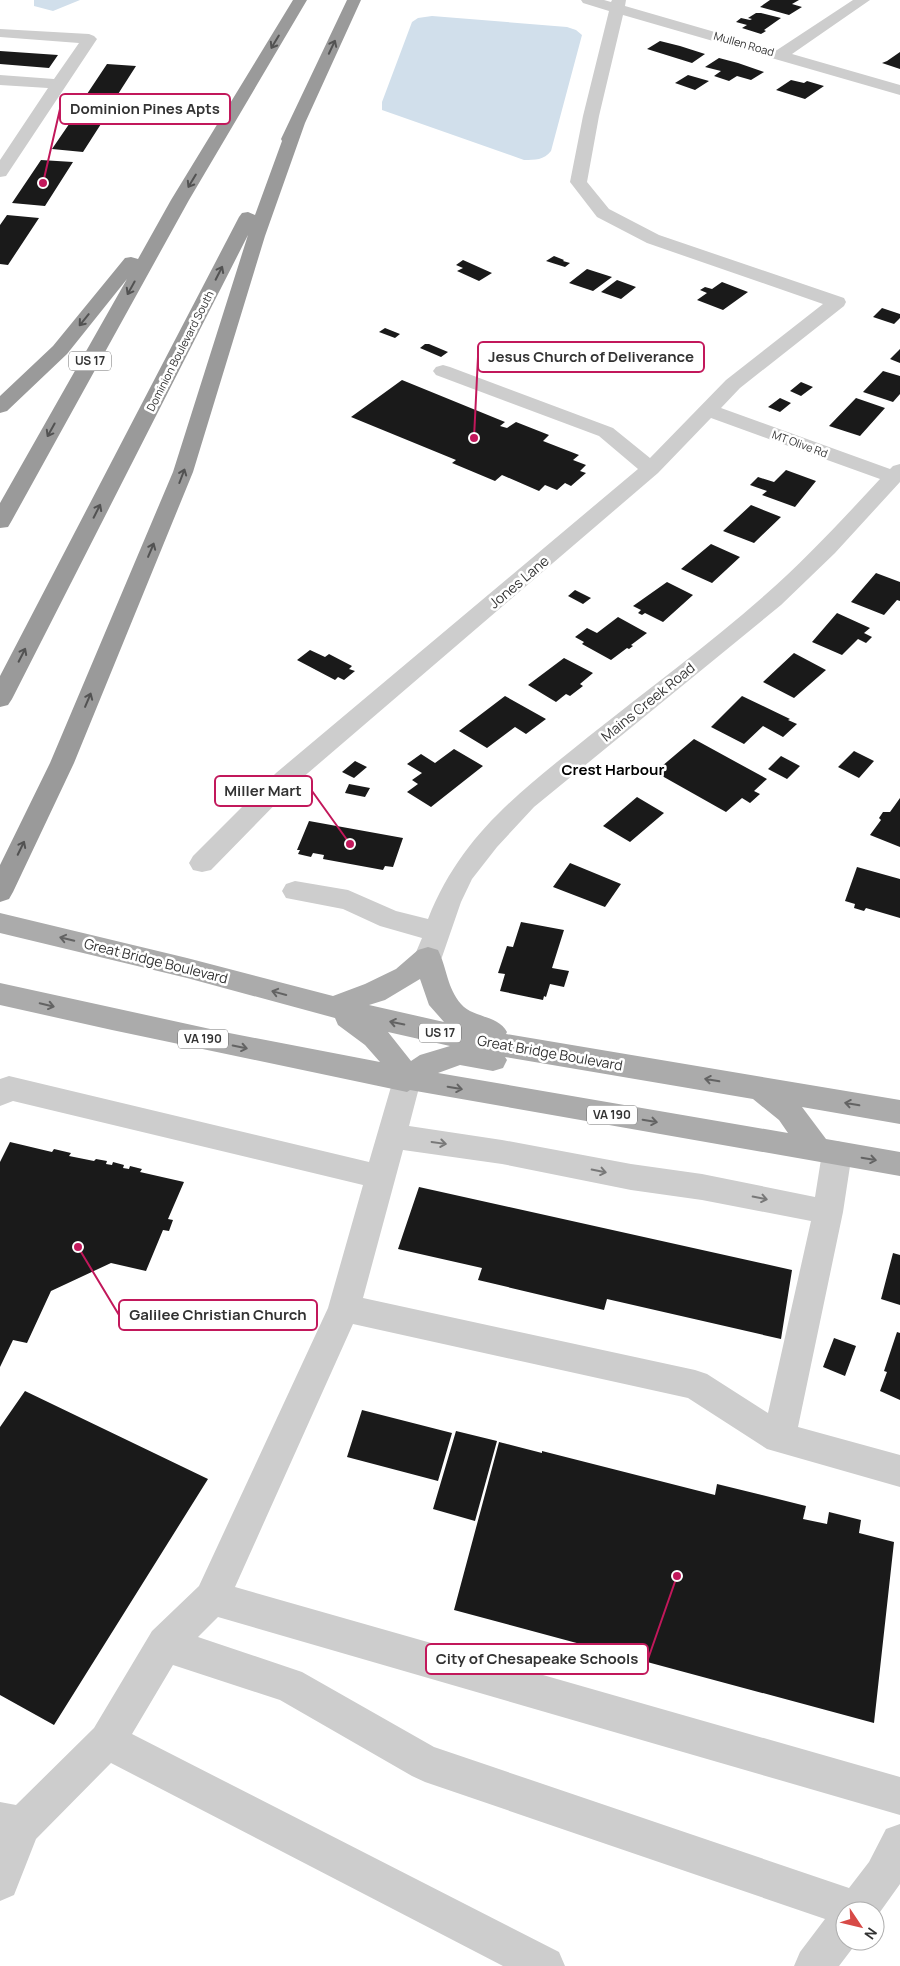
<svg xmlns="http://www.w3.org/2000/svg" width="900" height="1966" viewBox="0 0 900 1966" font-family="Manrope,sans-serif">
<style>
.water{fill:#d1dfeb}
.building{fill:#1a1a1a}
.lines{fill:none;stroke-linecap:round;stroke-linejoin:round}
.minor{fill:#cdcdcd;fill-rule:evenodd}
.major{fill:#ababab;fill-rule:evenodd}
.highway{fill:#9a9a9a;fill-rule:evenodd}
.oneway{stroke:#525252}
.oneway2{stroke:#636363}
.oneway3{stroke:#787878}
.labels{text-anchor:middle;stroke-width:5;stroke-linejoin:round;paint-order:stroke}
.far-street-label{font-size:11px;fill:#333;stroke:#fff}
.shield{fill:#fff;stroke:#707070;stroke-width:1}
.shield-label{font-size:12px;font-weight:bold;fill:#333}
.street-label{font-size:14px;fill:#333;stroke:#fff}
.neighbourhood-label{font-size:15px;font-weight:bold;fill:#000;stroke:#fff}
.leader{fill:none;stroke:#c2185b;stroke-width:2}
.callout-dot{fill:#c2185b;stroke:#fff;stroke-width:2}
.callout{fill:#fff;stroke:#c2185b;stroke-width:2}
.callout-label{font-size:15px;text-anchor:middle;font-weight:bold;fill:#333}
</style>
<rect width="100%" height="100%" fill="#fff"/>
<!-- water -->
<path class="water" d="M34,0h46l-27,11 -19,-5z
M432,16l135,11 9,3 6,5 -31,116c-7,9 -16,9 -27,9l-142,-50v-8l30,-80 6,-4z"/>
<!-- building -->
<path class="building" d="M770,0h29l-7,4 10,3 -13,8 -29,-8z
M756,13h5l20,5 -17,12 2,1 -5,3 -19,-6 5,-3 -11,-3 5,-4 9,2 2,-1 -4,-1z
M660,41l20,5 25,8 -13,9 -45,-14z
M0,51l58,4 -9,13 -49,-4z
M900,52v17l-18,-6 5,-2z
M719,58l19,5 26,9 -13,8 -14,-4 -8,5 -15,-5 7,-5 -16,-4z
M107,64l29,2 -23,36 -30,-2z
M688,75l21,6 -14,9 -20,-7z
M791,80l13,3 3,-2 17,5 -19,13 -29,-9z
M78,111l30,2 -25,39 -31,-3z
M41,160l32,2 -28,44 -33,-3z
M7,215l32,3 -31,47 -8,-1v-39z
M554,256l10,4 -1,1 7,2 -5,4 -19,-6z
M463,260l29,13 -13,8 -22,-10 6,-3 -7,-3z
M587,269l25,8 -19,14 -24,-8z
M617,280l19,7 -15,12 -20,-7z
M722,282l26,10 -25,18 -26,-10 10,-7 -7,-3 5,-3 7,2z
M882,308l18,6v4l-6,6 -21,-7z
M385,328l15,6 -5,4 -16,-6z
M425,344h4l19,8 -7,5 -21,-9z
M900,349v14l-10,-4z
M883,371l17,5v18l-7,8 -30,-10z
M402,380l103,42 -5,4 7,2 9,-6 33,13 -6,6 36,14 -6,5 13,5 -6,6 6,2 -15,13 -6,-3 -8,7 -12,-5 -6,6 -37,-16 -7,6 -43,-18 4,-3 -105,-43z
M801,382l12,5 -12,9 -11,-5z
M780,398l11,5 -11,9 -12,-5z
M856,398l29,10 -25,28 -31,-10z
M786,470l30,11 -21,26 -33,-12 5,-4 -17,-6 8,-8 16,5z
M751,505l30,12 -27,26 -31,-12z
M711,544l29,13 -28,26 -31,-14z
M876,573l24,9v19l-3,-1 -13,15 -33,-13z
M667,582l26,13 -30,27 -18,-9 -3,2 -4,-2 3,-3 -8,-4z
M575,590l16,8 -8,6 -15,-8z
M837,613l33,15 -6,5 8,4 -6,6 -8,-4 -16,16 -30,-13z
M618,617l29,16 -16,12 2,1 -4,3 -2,-1 -16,12 -29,-16 2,-2 -9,-5 12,-9 10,5z
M310,650l15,7 4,-3 23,12 -3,3 6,2 -11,9 -6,-3 -3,3 -38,-20z
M794,653l32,17 -32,28 -31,-16z
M564,658l29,15 -13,11 3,2 -13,10 -4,-2 -10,8 -28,-17z
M505,696l41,23 -20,15 -11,-7 -28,21 -28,-17z
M742,696l48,23 -2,1 9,4 -14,13 -20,-11 -19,18 -33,-17z
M694,739l73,40 -13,12 6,3 -10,9 -8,-5 -16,14 -71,-40z
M454,749l29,17 -52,41 -24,-15 11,-8 -6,-4 10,-7 -15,-9 14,-10 14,9z
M854,751l20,10 -15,17 -21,-11z
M781,756l19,10 -13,13 -19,-10z
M355,761l12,6 -13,11 -12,-6z
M349,784l21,4 -5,9 -20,-4z
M637,797l27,16 -34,29 -27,-16z
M900,798v49l-30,-12 11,-15 -2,-2 4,-6h7z
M309,821l94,17 -10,29 -8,-1 -2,4 -60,-11 1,-4 -11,-2 -2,4 -13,-3 2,-4h-3z
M570,863l51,21 -16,23 -52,-20z
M857,867l43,12v39l-34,-10 -2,3 -10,-3 1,-4 -10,-3z
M521,922l43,8 -12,38 17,3 -5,16 -14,-3 -4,13 -2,-1 -1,4 -43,-9 5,-17 -7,-1 9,-27 6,1z
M10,1142l42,10 2,-3 17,4 -2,3 25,5 2,-2 11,2 -1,3 6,1 1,-3 11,3 -1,3 6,1 1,-3 12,3 -2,3 44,10 -16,37 5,1 -4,11 -6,-1 -17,41 -35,-8 -60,28 -24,52 -14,-3 -13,27v-205z
M419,1187l373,83 -11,69 -174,-40 -3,11 -126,-30 4,-12 -84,-19z
M893,1253l7,2v50l-19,-6z
M897,1332l3,1v67l-20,-9 7,-19 -3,-1z
M834,1338l22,8 -11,30 -22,-9z
M25,1391l183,88 -154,246 -54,-30v-268z
M362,1410l90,23 -14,48 -91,-24z
M456,1431l41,10 -22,80 -42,-12z
M499,1442l43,11v-2l173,44 2,-11 89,22 -3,13 24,5 2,-12 32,8 -2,13 35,9 -20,181 -420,-113z"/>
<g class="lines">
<!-- minor -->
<path class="minor" d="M581,0h23l7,2 1,-2h14l-1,6 152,44 76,-50h17l-78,54 108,31v10l-277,-80 -24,101 -12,66 22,27 50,26 185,63 2,4 -2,4 -104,82 -19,20 169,61 3,-3 7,-2v18l-65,71 -54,52 -247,202 -37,40 -25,32 -11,23 -19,55 -4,7 -10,3 -10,-3 -4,-7 8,-19 -42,-12 -37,-17 -57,-11 -4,-7 4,-7 9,-3 53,9 48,21 32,8c33,-84 92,-127 160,-182 59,-47 120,-92 177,-142 41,-36 78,-76 115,-116l-169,-61 -53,55 -364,312 -83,85 -9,2 -9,-2 -4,-7 4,-7 83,-83 362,-304 -39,-33 -163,-61 -3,-4 3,-4 7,-2 7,2 163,61 37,30 76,-78 97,-76 -176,-61 -50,-26 -27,-35 13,-66 26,-105 -26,-8z
M0,29l89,5 5,2 3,3 -91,137 -6,1v-17l48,-72 -48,-3v-10l54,4 25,-36 -79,-6z
M407,1068l10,4 4,8 -12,46 93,14 129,24 71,10 113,23 7,-44 4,-9 11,-3 11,3 4,9 -9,59 -45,215 102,28v32l-133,-38 -79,-51 -335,-74 -118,263 665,190v38l-682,-198 -20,20 104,35 132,75 415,141 20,-26 17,-33 14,-5v60l-25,35v-8h-30v30h13l-19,25h-45l6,-14 25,-33 -400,-137 -13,-6 -132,-76 -107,-35 -41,69 427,218 6,14h-62l-392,-203 -75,76 -22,56 -14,6v-99l16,3 78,-77 58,-97 47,-45 129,-278 35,-123 -350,-84 -13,5v-27l9,-3 360,86 24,-82 4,-8zM403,1150l99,14 129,26 71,10 109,21 -43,192 -61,-39 -12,-4 -332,-72z"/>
<!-- major -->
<path class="major" d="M0,913l187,45 146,38 32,-12 31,-15 22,-19 10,-3 10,3c9,18 9,38 23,54 12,14 37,11 46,28l-1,2 394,66v24l-98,-17 24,32 74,13v24l-490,-86 -3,2 -295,-62 -112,-25v-22l224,49 156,30 -15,-17 -27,-20 -3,-7 -148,-40 -187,-45zM420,979l9,26 15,17 -75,-17 16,-5zM388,1032l62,14 -30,9 -9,6zM505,1057l248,42 26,21 9,13 -350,-60 22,-8 33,6 10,-3 4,-8z"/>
<!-- highway -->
<path class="highway" d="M293,0h14l-118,200 -178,322 -3,5 -8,1v-25l127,-224 -60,75 -60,57 -7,2v-17l53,-50 72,-88 6,-1 7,2 33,-59z
M347,0h14l-56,123 -40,113 -72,236 -119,291 -61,129 -4,7 -9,3v-37l50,-102 123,-291 75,-237 -236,464 -4,6 -8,2v-31l239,-459 3,-4 6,-1 7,3 27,-74 -1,-2z"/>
</g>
<!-- one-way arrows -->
<defs><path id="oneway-shaft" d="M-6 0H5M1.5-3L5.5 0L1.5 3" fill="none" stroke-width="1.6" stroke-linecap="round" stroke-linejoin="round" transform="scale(1.25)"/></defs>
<g class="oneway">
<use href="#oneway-shaft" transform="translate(275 42) rotate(121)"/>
<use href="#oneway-shaft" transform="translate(332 47) rotate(-65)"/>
<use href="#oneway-shaft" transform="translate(192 181) rotate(121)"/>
<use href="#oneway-shaft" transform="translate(219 273) rotate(-63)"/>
<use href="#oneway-shaft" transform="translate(131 288) rotate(119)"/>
<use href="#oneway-shaft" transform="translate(84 320) rotate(129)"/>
<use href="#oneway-shaft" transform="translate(51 430) rotate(119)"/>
<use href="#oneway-shaft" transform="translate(182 476) rotate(-69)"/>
<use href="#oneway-shaft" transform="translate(97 511) rotate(-63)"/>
<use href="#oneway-shaft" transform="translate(151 550) rotate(-67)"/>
<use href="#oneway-shaft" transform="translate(22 655) rotate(-63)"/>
<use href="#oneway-shaft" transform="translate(88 700) rotate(-67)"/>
<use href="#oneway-shaft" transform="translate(21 848) rotate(-64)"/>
</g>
<g class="oneway2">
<use href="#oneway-shaft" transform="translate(67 939) rotate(-166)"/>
<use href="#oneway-shaft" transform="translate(279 993) rotate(-165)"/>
<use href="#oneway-shaft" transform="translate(47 1005) rotate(13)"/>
<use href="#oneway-shaft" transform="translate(397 1023) rotate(-168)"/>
<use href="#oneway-shaft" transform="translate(240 1047) rotate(12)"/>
<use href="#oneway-shaft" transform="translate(712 1080) rotate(-170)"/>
<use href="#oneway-shaft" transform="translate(455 1088) rotate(10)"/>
<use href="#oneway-shaft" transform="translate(852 1104) rotate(-170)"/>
<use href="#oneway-shaft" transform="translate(650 1121) rotate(10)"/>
<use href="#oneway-shaft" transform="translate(869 1159) rotate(10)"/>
</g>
<g class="oneway3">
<use href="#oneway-shaft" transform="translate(439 1143) rotate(8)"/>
<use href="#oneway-shaft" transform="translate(599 1171) rotate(11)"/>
<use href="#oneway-shaft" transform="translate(760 1198) rotate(11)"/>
</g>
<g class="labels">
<!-- far-street labels -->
<g class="far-street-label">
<text transform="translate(744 44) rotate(16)" y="4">Mullen Road</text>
<text transform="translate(180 351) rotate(-63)" y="4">Dominion Boulevard South</text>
<text transform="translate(800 444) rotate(20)" y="4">MT Olive Rd</text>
</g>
<!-- shield labels -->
<g class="shield">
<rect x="69" y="351.5" width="42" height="19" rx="4"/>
<rect x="419" y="1023.5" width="42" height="19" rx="4"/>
<rect x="178" y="1029.5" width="50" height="19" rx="4"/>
<rect x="587" y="1105.5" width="50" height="19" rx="4"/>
</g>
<g class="shield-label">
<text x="90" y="365">US 17</text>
<text x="440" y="1037">US 17</text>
<text x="203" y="1043">VA 190</text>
<text x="612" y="1119">VA 190</text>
</g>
<!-- street labels -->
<g class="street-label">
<text transform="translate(519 582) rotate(-40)" y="5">Jones Lane</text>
<text transform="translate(648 702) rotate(-39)" y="5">Mains Creek Road</text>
<text transform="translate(156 961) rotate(14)" y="5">Great Bridge Boulevard</text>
<text transform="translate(550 1053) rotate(10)" y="5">Great Bridge Boulevard</text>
</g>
<!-- neighbourhood labels -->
<g class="neighbourhood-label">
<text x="613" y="775">Crest Harbour</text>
</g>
</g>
<!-- callouts -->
<path class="leader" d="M43 183L60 109M474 438L478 357M350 844L312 791M78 1247L119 1315M677 1576L648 1659"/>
<g class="callout-dot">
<circle cx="43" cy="183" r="5"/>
<circle cx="474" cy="438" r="5"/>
<circle cx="350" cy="844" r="5"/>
<circle cx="78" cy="1247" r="5"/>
<circle cx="677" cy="1576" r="5"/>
</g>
<g class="callout">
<rect x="60" y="94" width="170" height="30" rx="5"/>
<rect x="478" y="342" width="226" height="30" rx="5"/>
<rect x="215" y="776" width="97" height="30" rx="5"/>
<rect x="119" y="1300" width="198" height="30" rx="5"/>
<rect x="426" y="1644" width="222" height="30" rx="5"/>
</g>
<g class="callout-label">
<text x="145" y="114">Dominion Pines Apts</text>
<text x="591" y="362">Jesus Church of Deliverance</text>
<text x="263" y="796">Miller Mart</text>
<text x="218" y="1320">Galilee Christian Church</text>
<text x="537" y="1664">City of Chesapeake Schools</text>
</g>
<!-- north arrow -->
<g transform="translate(860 1926) rotate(125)"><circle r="24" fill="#ffffff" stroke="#adadad"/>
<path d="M0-4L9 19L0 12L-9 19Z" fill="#d74a47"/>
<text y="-8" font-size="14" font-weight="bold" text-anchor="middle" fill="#333333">N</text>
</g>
</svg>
